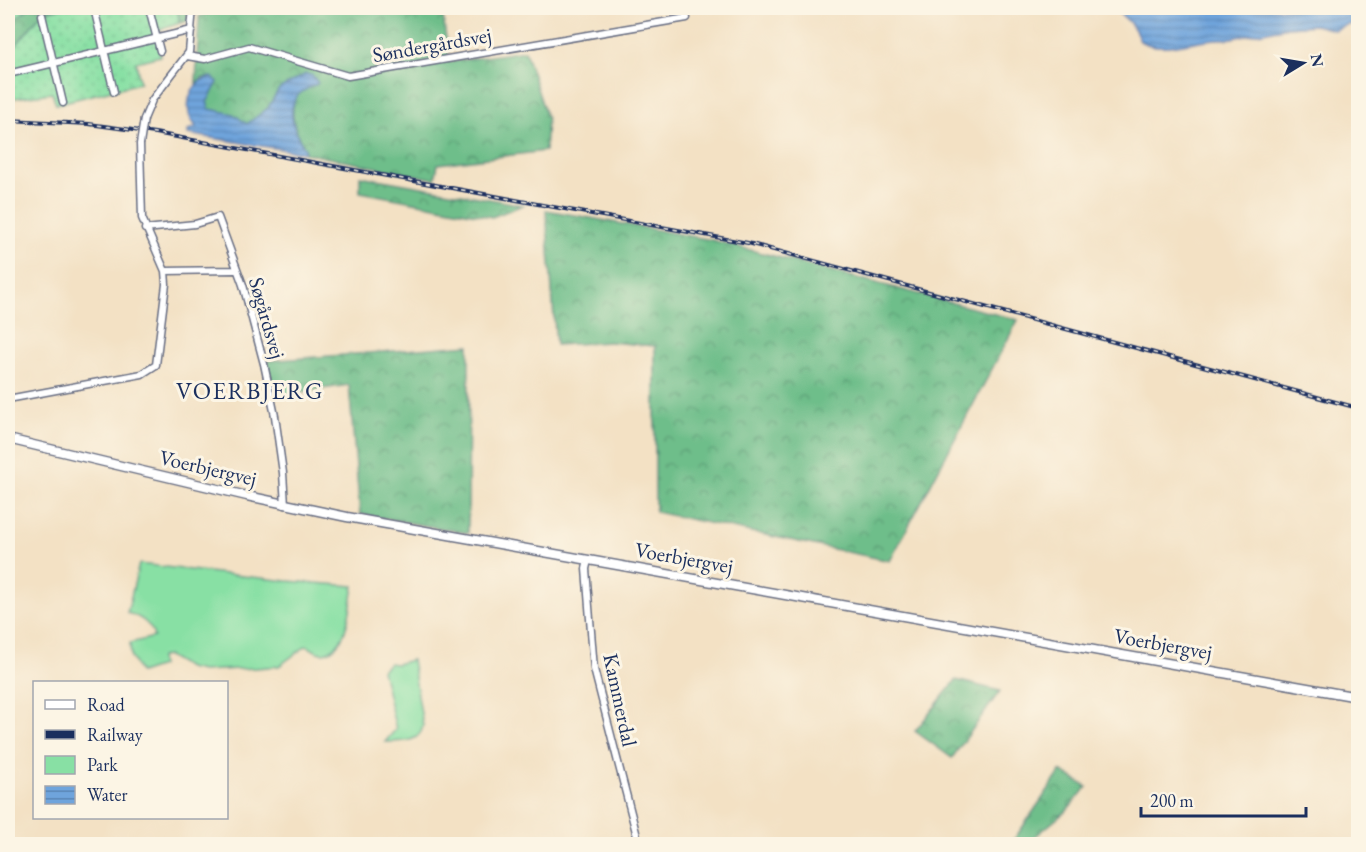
<svg xmlns="http://www.w3.org/2000/svg" width="1366" height="852" viewBox="0 0 1366 852" font-family="'EB Garamond',serif">
<style>
.green{fill:url(#green-dots);stroke:#528881;stroke-width:1.5}
.forest{fill:url(#forest-crowns);stroke:#447674;stroke-width:1.5}
.pitch{fill:#88e0a4;stroke:#528881;stroke-width:1.5}
.water{fill:url(#water-rules);stroke:#456a9d;stroke-width:1.5}
.lines{fill:none;stroke-linecap:round;stroke-linejoin:round}
.minor-casing{stroke:#676d82;stroke-width:9}
.tertiary-casing{stroke:#676d82;stroke-width:11}
.minor{stroke:#fff;stroke-width:6}
.tertiary{stroke:#fff;stroke-width:8}
.rail-casing{stroke:#1b2f5e;stroke-width:4}
.rail{stroke:#fcf5e5;stroke-width:1.5;stroke-dasharray:4.5;stroke-linecap:butt}
.minor-bridge-casing{stroke:#676d82;stroke-width:9;stroke-linecap:butt}
.minor-bridge{stroke:#fff;stroke-width:6}
.labels{text-anchor:middle;stroke-width:6;stroke-linejoin:round;paint-order:stroke}
.street-label{font-size:21px;fill:#1b2f5e;stroke:#fcf5e5}
.quarter-label{font-size:24px;letter-spacing:1.5px;fill:#1b2f5e;stroke:#fcf5e5}
</style>
<defs>
<pattern id="green-dots" width="8" height="8" patternUnits="userSpaceOnUse" patternTransform="scale(1.5)"><rect width="8" height="8" fill="#88e0a4"/><path d="M2 2h.1M6 6h.1" fill="none" stroke="#75c090" stroke-width="1.8" stroke-linecap="round"/></pattern>
<pattern id="forest-crowns" width="20" height="18" patternUnits="userSpaceOnUse" patternTransform="scale(1.5)"><rect width="20" height="18" fill="#6ebe8a"/><path d="M2 6a3 3 0 1 1 6 0M12 15a3 3 0 1 1 6 0" fill="none" stroke="#5a9b74"/></pattern>
<pattern id="water-rules" width="6" height="5" patternUnits="userSpaceOnUse" patternTransform="scale(1.5)"><rect width="6" height="5" fill="#6fa4dc"/><path d="M0 2.5h6" fill="none" stroke="#5a86b6"/></pattern>
</defs>
<rect width="100%" height="100%" fill="#fcf5e5"/>
<filter id="ink" filterUnits="userSpaceOnUse"><feTurbulence type="fractalNoise" baseFrequency=".0167" numOctaves="2"/><feDisplacementMap in="SourceGraphic" scale="12" xChannelSelector="R" yChannelSelector="G"/><feConvolveMatrix kernelMatrix="1 2 1 2 8 2 1 2 1" color-interpolation-filters="sRGB"/></filter>
<filter id="wash" filterUnits="userSpaceOnUse"><feTurbulence type="fractalNoise" baseFrequency=".008" numOctaves="4" result="noise"/><feDisplacementMap in="SourceGraphic" scale="24" xChannelSelector="R" yChannelSelector="G"/><feGaussianBlur stdDeviation="1.35" result="paint"/><feColorMatrix in="noise" values="0 0 0 0 0 0 0 0 0 0 0 0 0 0 0 0 0 1.4 0 .05"/><feComposite in="paint" operator="in"/></filter>
<g filter="url(#wash)">
<rect width="100%" height="100%" fill="#f3e1c4"/>
<!-- green -->
<path class="green" d="M8,8h21l-21,17z
M60,8h117l3,15 -21,7 1,26 -24,6 4,21 -84,21 -4,-11 -44,6v-44l34,-42z"/>
<!-- forest -->
<path class="forest" d="M29,8h31l-18,5 -34,42v-30z
M177,8h11v13l-8,2z
M226,8h216l7,54 76,-11 22,68 -2,32 -107,13 -3,15 -131,-26 1,-4c-13,-18 -23,-61 11,-64l-10,-11 -27,15 -11,19 -21,16 -14,-10 -24,-5 -2,-7 11,-20 -6,-5 -10,1 -6,5 3,-67z
M360,176l163,29 -31,12 -132,-25z
M546,210l166,30 306,80 -128,241 -235,-49v-166l-45,-4 -54,3z
M469,345l-1,188 -108,-19 -11,-129 -75,11 -7,-35z
M956,680l44,11 -48,67 -37,-27z
M1061,771l26,16 -22,25 -39,32h-15z"/>
<!-- pitch -->
<path class="pitch" d="M139,564l148,17 67,5c-4,20 -5,63 -31,67 -7,1 -11,-6 -17,-7l-27,20 -23,2 -54,3 -14,-3 -20,-12 -8,1 1,9 -21,7 -9,-16 -1,-14 24,-6c-2,-13 -15,-21 -27,-24z
M412,660l11,65c-2,19 -23,16 -38,17l11,-13 -14,-59 7,-7 7,1z"/>
<!-- water -->
<path class="water" d="M1107,8h251v18l-9,-2 -15,6 -19,-5 -27,2 -61,12c-27,-3 -63,16 -87,2 -5,-16 -17,-28 -33,-33z
M306,74l7,2 5,7c-6,4 -14,6 -20,12 -13,15 -3,40 7,54l-1,4 -116,-19v-4l8,-3c-2,-4 -6,-8 -7,-13 -3,-17 5,-35 23,-37l6,5 -11,20 2,7 24,5 14,10 21,-16 11,-19z"/>
</g>
<g filter="url(#ink)">
<g class="lines">
<defs>
<path id="minor" d="M94,8l20,84
M149,8l11,43
M42,15l21,88
M187,56l18,3 44,-12 99,29 339,-58
M8,74l184,-44
M144,119l8,-19 37,-48 4,-44
M145,229l50,-5 23,-7 25,68 21,79 11,52 8,57 2,32
M165,271l70,-1
M8,399l134,-25 14,-9 10,-81 -1,-13 -23,-53 -2,-74
M588,560l-2,9 8,100 45,175"/>
<path id="tertiary" d="M8,439l239,57 100,21 1011,180"/>
</defs>
<!-- minor casing -->
<use href="#minor" class="minor-casing"/>
<!-- tertiary casing -->
<use href="#tertiary" class="tertiary-casing"/>
<!-- minor -->
<use href="#minor" class="minor"/>
<!-- tertiary -->
<use href="#tertiary" class="tertiary"/>
<defs>
<path id="rail" d="M8,120l81,4 66,9 593,110 610,165"/>
</defs>
<!-- rail casing -->
<use href="#rail" class="rail-casing"/>
<!-- rail -->
<use href="#rail" class="rail"/>
<defs>
<path id="minor-bridge" d="M140,144l4,-25"/>
</defs>
<!-- minor-bridge casing -->
<use href="#minor-bridge" class="minor-bridge-casing"/>
<!-- minor-bridge -->
<use href="#minor-bridge" class="minor-bridge"/>
</g>
</g>
<g class="labels">
<!-- street labels -->
<g class="street-label">
<text transform="translate(432 45) rotate(-10)" y="7">Søndergårdsvej</text>
<text transform="translate(267 318) rotate(74)" y="7">Søgårdsvej</text>
<text transform="translate(208 468) rotate(13)" y="7">Voerbjergvej</text>
<text transform="translate(684 558) rotate(10)" y="7">Voerbjergvej</text>
<text transform="translate(1163 644) rotate(10)" y="7">Voerbjergvej</text>
<text transform="translate(620 700) rotate(78)" y="7">Kammerdal</text>
</g>
<!-- quarter labels -->
<g class="quarter-label">
<text x="250" y="399">VOERBJERG</text>
</g>
</g>
<!-- margin -->
<rect width="1366" height="852" fill="none" stroke="#fcf5e5" stroke-width="30"/>
<!-- legend -->
<rect x="33" y="681" width="195" height="138" fill="#fcf5e5" stroke="#a2a6af" stroke-width="1.5"/>
<rect x="45" y="700" width="30" height="9" fill="#ffffff" stroke="#a2a6af" stroke-width="1.5"/>
<text x="87" y="711" font-size="18" fill="#1b2f5e">Road</text>
<rect x="45" y="730" width="30" height="9" fill="#1b2f5e" stroke="#a2a6af" stroke-width="1.5"/>
<text x="87" y="741" font-size="18" fill="#1b2f5e">Railway</text>
<rect x="45" y="756" width="30" height="18" fill="#88e0a4" stroke="#a2a6af" stroke-width="1.5"/>
<text x="87" y="771" font-size="18" fill="#1b2f5e">Park</text>
<rect x="45" y="786" width="30" height="18" fill="url(#water-rules)" stroke="#a2a6af" stroke-width="1.5"/>
<text x="87" y="801" font-size="18" fill="#1b2f5e">Water</text>
<!-- north arrow -->
<g transform="translate(1303 63) rotate(79)" stroke="#fcf5e5" stroke-width="4.5" paint-order="stroke">
<path d="M0-4.5L10 22L0 15L-10 22Z" fill="#1b2f5e"/>
<text y="-9" font-size="16" font-weight="bold" text-anchor="middle" fill="#1b2f5e">N</text>
</g>
<!-- scale -->
<path d="M1141 807v9h165v-9" fill="none" stroke="#1b2f5e" stroke-width="3"/>
<text x="1150" y="807" font-size="18" fill="#1b2f5e" stroke="#fcf5e5" stroke-width="4.5" paint-order="stroke">200 m</text>
</svg>
